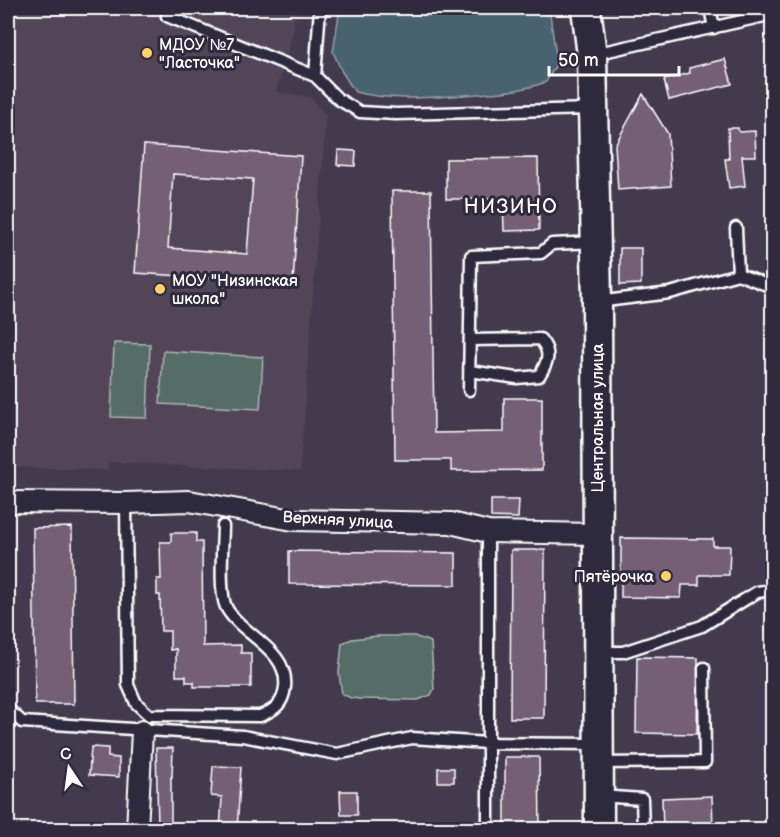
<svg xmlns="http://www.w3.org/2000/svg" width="780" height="837" viewBox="0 0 780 837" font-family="'Balsamiq Sans',sans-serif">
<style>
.built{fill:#534559}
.green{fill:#576c66;stroke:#abb6b2;stroke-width:1.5}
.water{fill:#496270;stroke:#92a1a9;stroke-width:1.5}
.building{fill:#755f74;stroke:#fff;stroke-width:1.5;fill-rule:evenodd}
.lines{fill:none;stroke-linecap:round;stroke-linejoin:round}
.lane-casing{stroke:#fff;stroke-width:15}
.street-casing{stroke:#fff;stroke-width:24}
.secondary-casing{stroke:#fff;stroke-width:33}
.lane{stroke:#2f2a3d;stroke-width:10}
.street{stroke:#2f2a3d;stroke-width:20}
.secondary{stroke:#2f2a3d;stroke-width:28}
.poi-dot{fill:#ffd166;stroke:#2f2a3d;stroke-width:2}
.labels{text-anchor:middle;stroke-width:6;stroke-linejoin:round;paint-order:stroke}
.poi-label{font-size:16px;fill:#fff;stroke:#2f2a3d;text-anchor:start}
.street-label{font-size:16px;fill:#fff;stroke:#2f2a3d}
.quarter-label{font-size:20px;letter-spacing:1.5px;fill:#fff;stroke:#2f2a3d}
</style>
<rect width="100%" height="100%" fill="#443a4e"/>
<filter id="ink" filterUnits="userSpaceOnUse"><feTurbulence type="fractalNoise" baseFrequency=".0167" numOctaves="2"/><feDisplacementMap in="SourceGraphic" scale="12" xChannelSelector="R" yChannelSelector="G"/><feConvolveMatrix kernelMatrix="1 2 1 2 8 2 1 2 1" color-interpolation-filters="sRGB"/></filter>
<g filter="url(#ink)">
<!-- built -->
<path class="built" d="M8,8h288l-3,25 -17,59 34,5 16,19 -26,355 -192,-9 -1,8 -99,-3z"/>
<!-- green -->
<path class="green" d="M114,343l36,1 -3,74 -36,-1z
M163,351l100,6 -3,52 -100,-5z
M378,636h36l17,6 3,47 -3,6 -13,5 -58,-1 -9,-1 -9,-4 -3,-21 3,-30 10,-4z"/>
<!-- water -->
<path class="water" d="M340,8h209l8,55 -11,19c-27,10 -52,11 -81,13 -39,3 -72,6 -110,-3l-13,-20 -9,-20z"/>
<!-- building -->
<path class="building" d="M725,59l7,25 -63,16 -5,-20 26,-7 -1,-5z
M643,94l25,40 3,52 -53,4 -3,-45z
M728,128h10l1,4 16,-1 1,25h-14l3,30 -16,2 -4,-29h4z
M144,145l157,11 -8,127 -158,-10zM173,174l80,5 -6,75 -79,-6z
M338,150l18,1 -1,15 -18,-1z
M538,158l1,72 -35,1 -1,-32h-57v-40z
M392,191h39l3,242 70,-1v-34h38v72l-91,1v-11h-56z
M620,248h21v36l-21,1z
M491,500h28l-1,18 -27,-1z
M72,527l2,177h-39l-2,-176z
M171,533h25v9h6l1,104 38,-1v8h10v34h-57v-5h-8v-6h-10v-27l-6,1v-19h-9l-1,-36h-3v-16h4l-1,-37h11z
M621,538l92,1v7h17l-1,29h-30v10h-17l-1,13 -60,-1z
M511,550h34l-1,168h-34z
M289,551l167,2v32l-167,-1z
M637,657l61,1 -1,76 -61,-1z
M91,747l17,1v9l11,1v19l-30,-2z
M156,748h17l-1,29h-1v49h-13z
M505,757h34l1,73h-35z
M213,766l28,1 -4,63h-17l2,-33 -11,-1z
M438,768h16v14h-16z
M340,791h17v24h-16z
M712,796l1,34h-50l-1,-32z"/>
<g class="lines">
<defs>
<path id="lane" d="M710,8l4,20
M167,16l148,60 23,23 22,13 36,2 197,-5
M594,54l175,-39
M315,76l5,-68
M736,228l2,46
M597,302l73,-9 68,-19 34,13
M470,371l47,7 22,-2c9,-14 13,-23 1,-37l-70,1
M469,390l2,-134 70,-3 11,-9 42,-2
M126,503l2,182 8,18 13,12 111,1c15,-6 23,-12 25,-29 4,-37 -42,-51 -58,-78 -9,-15 -4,-65 -4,-83
M601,652h22l79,-26 55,-34 15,-2
M8,709l14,13 221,14 94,18 75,-16 75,5 111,1
M599,763l106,-1 -1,-94
M599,796l43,3 1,31
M488,830v-298"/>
<path id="street" d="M8,502l118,1 63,-2 104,19 158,3 37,9 109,2
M137,830l5,-99"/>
<path id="secondary" d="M586,8l6,47 5,247 2,528"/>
</defs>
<!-- lane casing -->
<use href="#lane" class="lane-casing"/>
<!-- street casing -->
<use href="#street" class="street-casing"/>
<!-- secondary casing -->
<use href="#secondary" class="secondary-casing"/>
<!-- lane -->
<use href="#lane" class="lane"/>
<!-- street -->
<use href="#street" class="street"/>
<!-- secondary -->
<use href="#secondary" class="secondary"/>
</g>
</g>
<!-- markers -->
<g class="poi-dot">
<circle cx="147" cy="53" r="6"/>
<circle cx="160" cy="289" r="6"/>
<circle cx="666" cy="576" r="6"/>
</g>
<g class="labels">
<!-- poi labels -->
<g class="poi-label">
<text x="159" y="50">МДОУ №7<tspan x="159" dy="18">"Ласточка"</tspan></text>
<text x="172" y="286">МОУ "Низинская<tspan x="172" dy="18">школа"</tspan></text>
<text x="654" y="582" text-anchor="end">Пятёрочка</text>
</g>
<!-- street labels -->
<g class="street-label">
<text transform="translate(597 418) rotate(-90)" y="6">Центральная улица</text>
<text transform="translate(338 519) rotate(3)" y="6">Верхняя улица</text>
</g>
<!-- quarter labels -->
<g class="quarter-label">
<text x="511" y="213">НИЗИНО</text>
</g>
</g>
<!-- margin -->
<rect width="780" height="837" fill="none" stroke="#2f2a3d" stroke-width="30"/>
<rect x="15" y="15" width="750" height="807" fill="none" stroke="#fff" stroke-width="2" filter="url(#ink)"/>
<!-- north arrow -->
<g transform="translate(69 768) rotate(347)" stroke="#2f2a3d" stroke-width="4.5" paint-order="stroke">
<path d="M0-4.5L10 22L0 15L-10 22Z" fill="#ffffff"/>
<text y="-9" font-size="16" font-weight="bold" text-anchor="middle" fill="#ffffff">С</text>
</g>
<!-- scale -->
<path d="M549 66v9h130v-9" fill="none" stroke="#ffffff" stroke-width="3"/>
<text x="558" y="66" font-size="18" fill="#ffffff" stroke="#2f2a3d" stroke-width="4.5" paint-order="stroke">50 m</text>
</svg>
